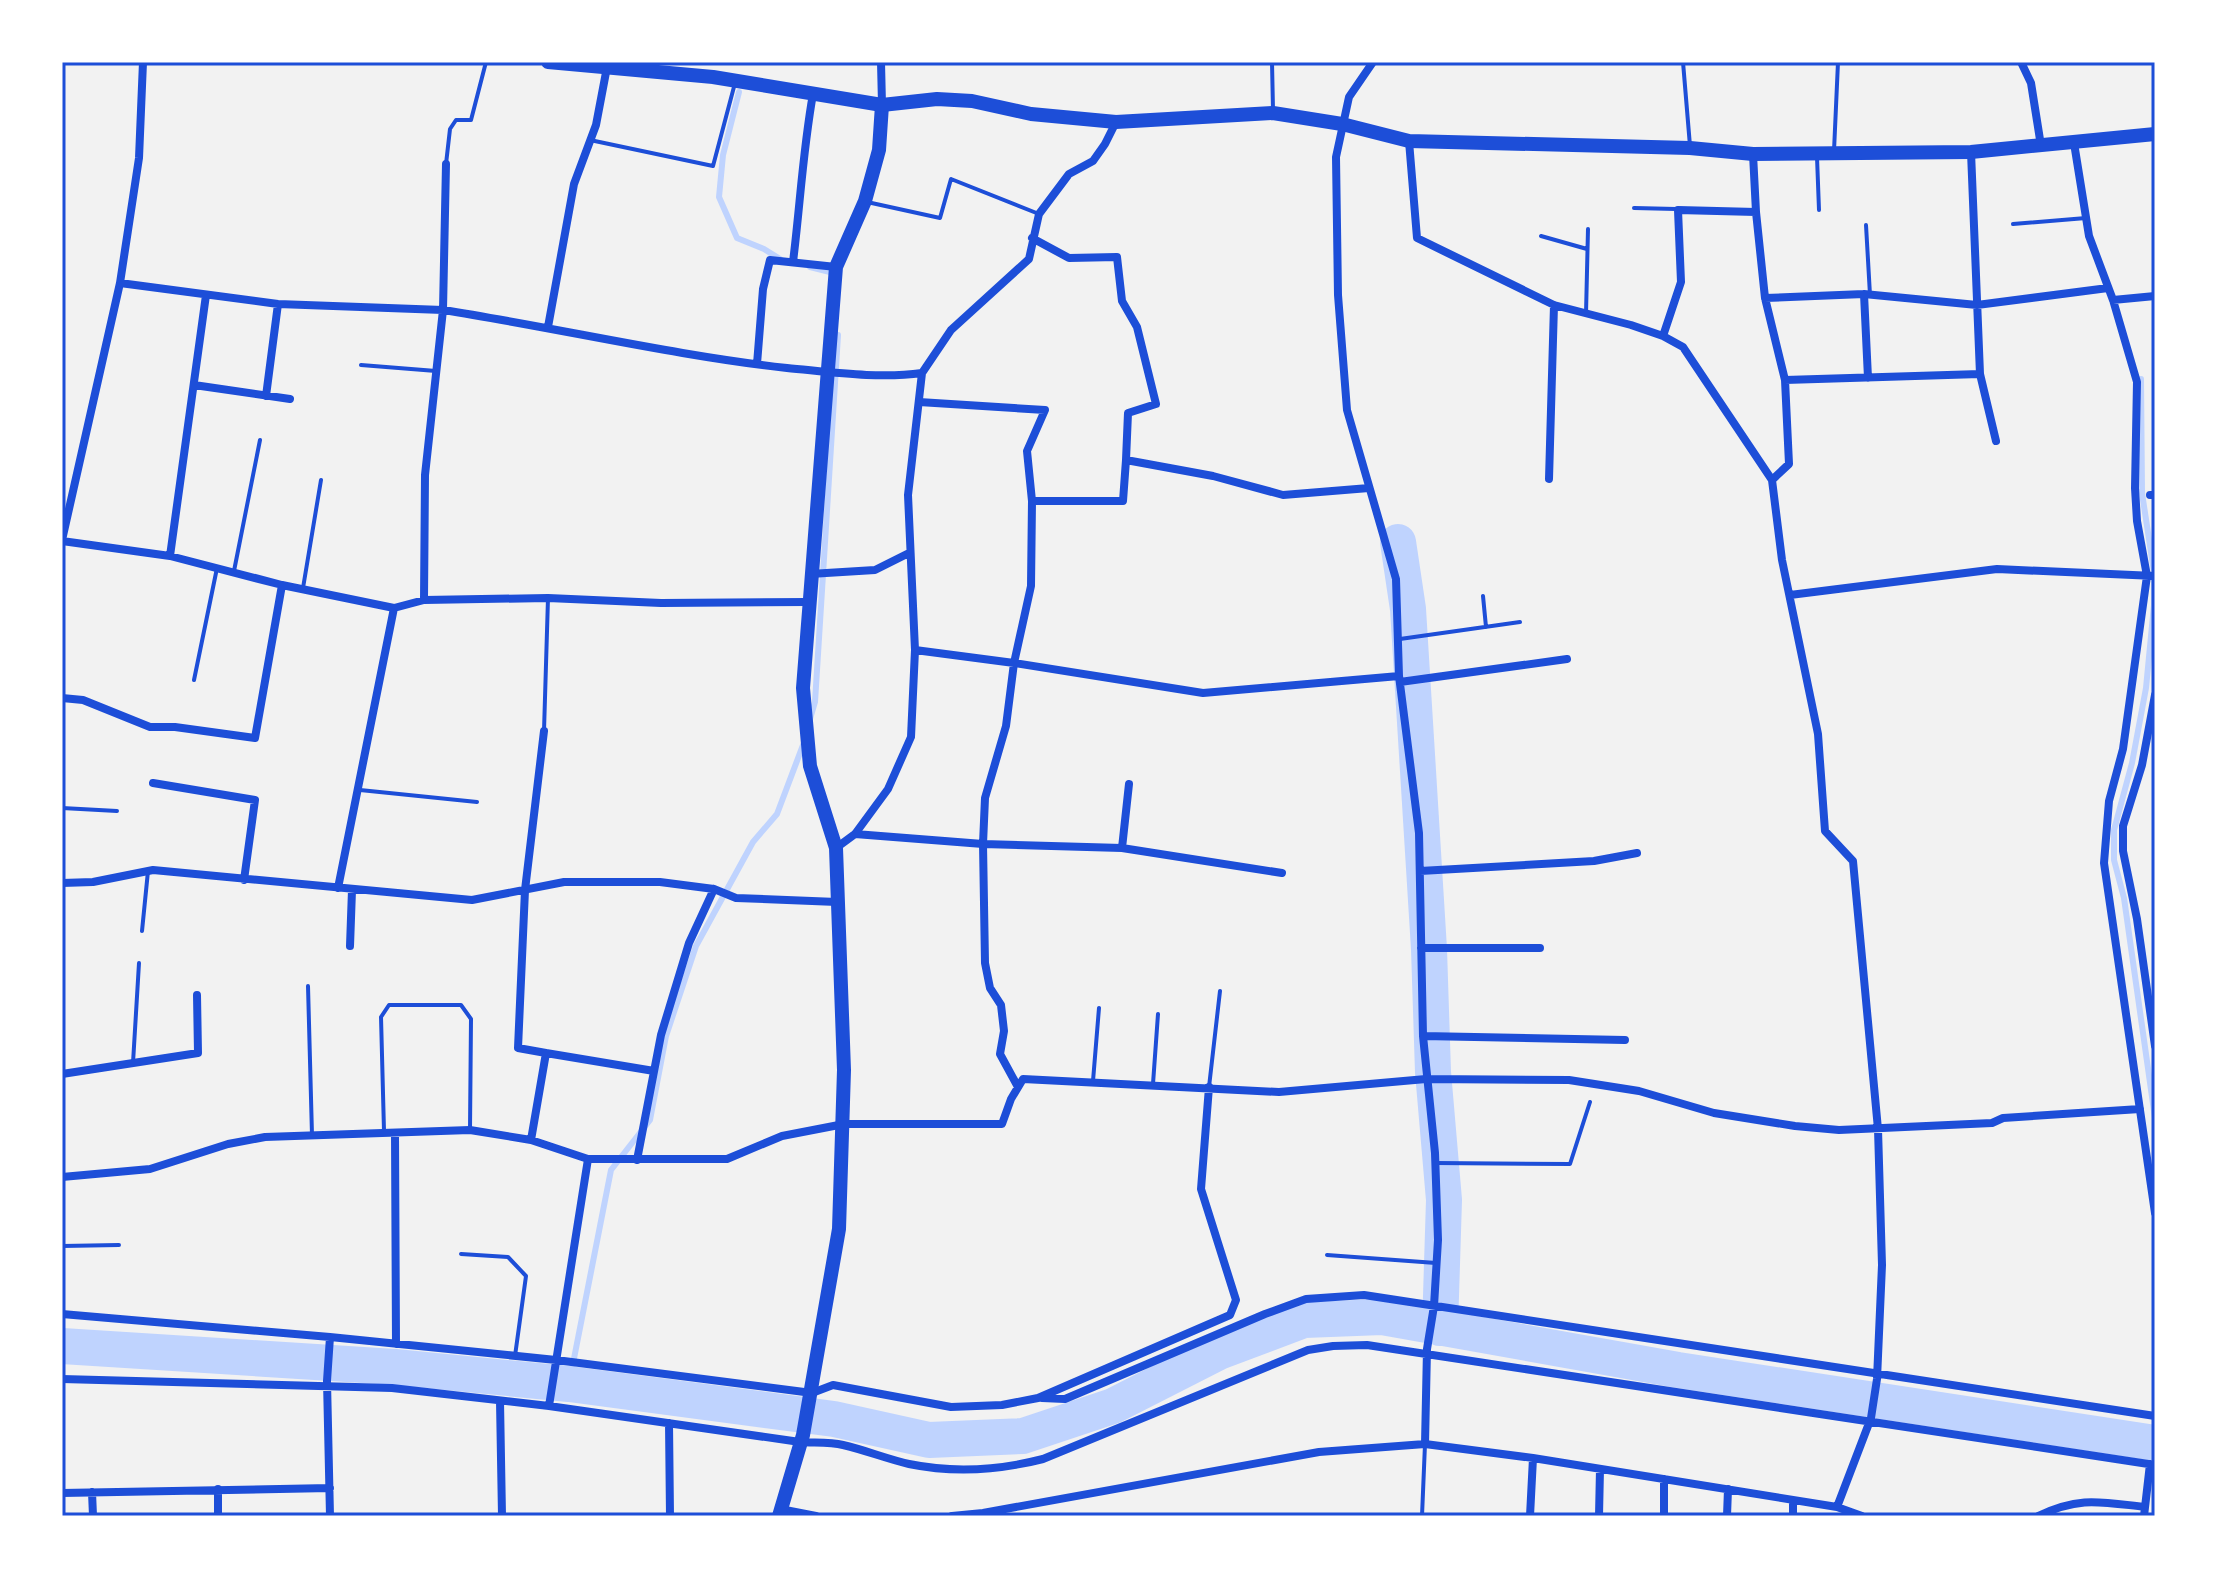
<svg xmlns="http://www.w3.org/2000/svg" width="2217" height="1578" viewBox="0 0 2217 1578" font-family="'Exo 2',sans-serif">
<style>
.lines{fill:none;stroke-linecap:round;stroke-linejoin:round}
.stream{stroke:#bfd3fe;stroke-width:6}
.river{stroke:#bfd3fe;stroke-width:36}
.service{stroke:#1d4ed8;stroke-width:4}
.minor{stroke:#1d4ed8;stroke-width:8}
.primary{stroke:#1d4ed8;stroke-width:14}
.trunk{stroke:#1d4ed8;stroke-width:14}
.neatline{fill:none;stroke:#1d4ed8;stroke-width:3}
</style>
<rect width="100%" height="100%" fill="#f2f2f2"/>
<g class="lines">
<!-- stream -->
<path class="stream" d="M739,92l-16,63 -4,42 18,41 27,11 16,10
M810,267l24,6
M2141,379l1,114 12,79v33l-8,83 -14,75 -18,67v30l10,38 31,220
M810,719l5,-17 23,-367
M569,1384l42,-214 39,-50 16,-84 30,-90 57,-104 24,-28 26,-69"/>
<!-- river -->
<path class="river" d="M1398,542l10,67 21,340 4,123 11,128 -4,128
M62,1346l333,21 174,17 265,35 95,21 94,-4 90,-30 106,-54 85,-32 78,-3 296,53 477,73"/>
<!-- service -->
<path class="service" d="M1272,62l1,48
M1683,62l7,84
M590,140l123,26 22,-83
M1834,151l4,-89
M1817,157l2,53
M446,164l4,-35 6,-9h15l15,-58
M867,202l73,16 11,-39 88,35
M1634,208l42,1
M2013,224l73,-6
M1866,225l4,70
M1541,236l46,13
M1586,314l2,-85
M361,365l75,6
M234,571l26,-131
M303,588l18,-108
M1483,596l3,31
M1400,639l120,-17
M194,680l23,-112
M544,731l4,-133
M360,790l117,12
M62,808l55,3
M142,931l6,-60
M308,986l4,149
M133,1063l6,-100
M1093,1081l6,-73
M1153,1084l5,-70
M1209,1087l11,-96
M384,1131l-3,-114 8,-12h72l10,14 -1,110
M1435,1163l135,1 20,-62
M62,1246l57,-1
M461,1254l47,3 18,19 -11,80
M1327,1255l109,8
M1422,1516l3,-72"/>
<!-- minor -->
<path class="minor" d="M881,62l1,43
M1373,62l-24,35 -13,60 2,138 9,115 49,169 3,97 20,157 4,203 12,117 3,87 -4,66 -7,43 -2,95
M2021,62l10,21 10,63
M1409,141l8,97 137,67 77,20 32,11 20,11 89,133 10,80 36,174 7,97 28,30 25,268 4,136 -5,114 -6,39 -34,89
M2074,143l15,93 24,64 24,82 -2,106 2,33 10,55 -24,173 -14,52 -5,62 51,350
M1753,154l3,58 9,86 20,82 195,-6 -9,-222
M446,164l-3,146c115,18 229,45 344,58 44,4 91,11 135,5
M1032,238l37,20 48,-1 5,44 15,26 19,77 -28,9 -2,47
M793,262c7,-56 10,-113 20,-168
M120,283l158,21 165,6 -18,165 -1,125
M1864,294l4,84
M1765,298l99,-4 113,11 131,-17
M2113,300l42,-4
M548,327l26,-143 22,-59 11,-58
M1663,336l18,-54 -3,-72 78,2
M757,364l6,-75 7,-29 66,7
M1980,374l16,67
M194,385l96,14
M266,396l12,-92
M919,402l126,8 -18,41 5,50 -1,85 -17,77 -8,63 -21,72 -2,46 2,119 5,25 11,17 3,26 -4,23 18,33
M1549,479l5,-174
M1772,480l17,-16 -4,-84
M2150,495h5
M1032,501h91l3,-41 87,16 70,19 86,-7
M62,540l58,-257 19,-125 4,-96
M62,541l108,15 112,29 112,23 30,-8 124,-2 113,5 146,-1
M170,556l36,-261
M810,574l65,-4 34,-17
M1790,595l207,-26 158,7
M915,650l99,13 189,30 196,-17
M1400,682l167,-23
M2155,695l-13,70 -19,61v25l14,68 18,127
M62,698l21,2 67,27h25l80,11 27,-153
M153,783l102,17 -11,80
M855,834l128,10 139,4 7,-64
M836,848l19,-14 33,-45 23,-52 4,-87 -7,-155 14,-122 29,-43 78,-71 10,-45 30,-40 24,-13 12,-17 11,-22
M1122,848l160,25
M1420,871l174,-10 43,-8
M62,883l31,-1 60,-12 319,30 92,-18h96l54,7 22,9 101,4
M338,888l56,-280
M350,946l2,-56
M1421,948h119
M1423,1036l202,4
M546,1053l108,18
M62,1074l136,-21 -1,-58
M395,1133l1,211
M531,1140l15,-87 -28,-5 7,-158 19,-159
M637,1160l24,-125 28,-92 25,-54
M62,1177l88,-8 78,-25 37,-7 205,-7 61,10 57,19h139l55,-23 62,-12h158l9,-25 12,-20 256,13 147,-13 143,1 70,11 75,22 81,13 44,4 153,-7 11,-5 137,-9
M62,1314l268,23 226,23 256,33 21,-8 118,22 51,-2 36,-7 192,-83 6,-15 -35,-111 8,-102
M330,1337l-3,44 3,135
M62,1379l330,9 157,18 251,36c14,1 30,0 43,3 22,5 44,14 66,19 44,9 91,6 134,-5l265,-109 25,-4 34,-1 788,120
M1042,1398l23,1 200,-85 41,-15 58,-4 791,121
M500,1401l2,115
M549,1406l39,-247
M669,1423l1,93
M218,1489v27
M92,1492l1,24
M62,1493l268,-5
M780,1509l36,7
M952,1516l31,-3 336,-61 106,-8 108,14 304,49 25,9
M1530,1516l3,-58
M1599,1516l1,-47
M1664,1516v-37
M1727,1516l1,-27
M1793,1516v-16
M2038,1516c42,-20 62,-14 107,-9
M2144,1516l6,-52"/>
<!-- primary -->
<path class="primary" d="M779,1516l24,-81 36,-206 5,-159 -8,-222 -26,-82 -7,-78 33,-421 29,-66 14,-51 3,-45"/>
<!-- trunk -->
<path class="trunk" d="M548,62l165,15 169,28 55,-6 35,2 59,13 85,8 157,-9 69,11 67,17 281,7 63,6 218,-2 184,-18"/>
</g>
<!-- border -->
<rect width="2217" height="1578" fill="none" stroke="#ffffff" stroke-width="128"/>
<rect x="64" y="64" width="2089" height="1450" class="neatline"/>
</svg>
